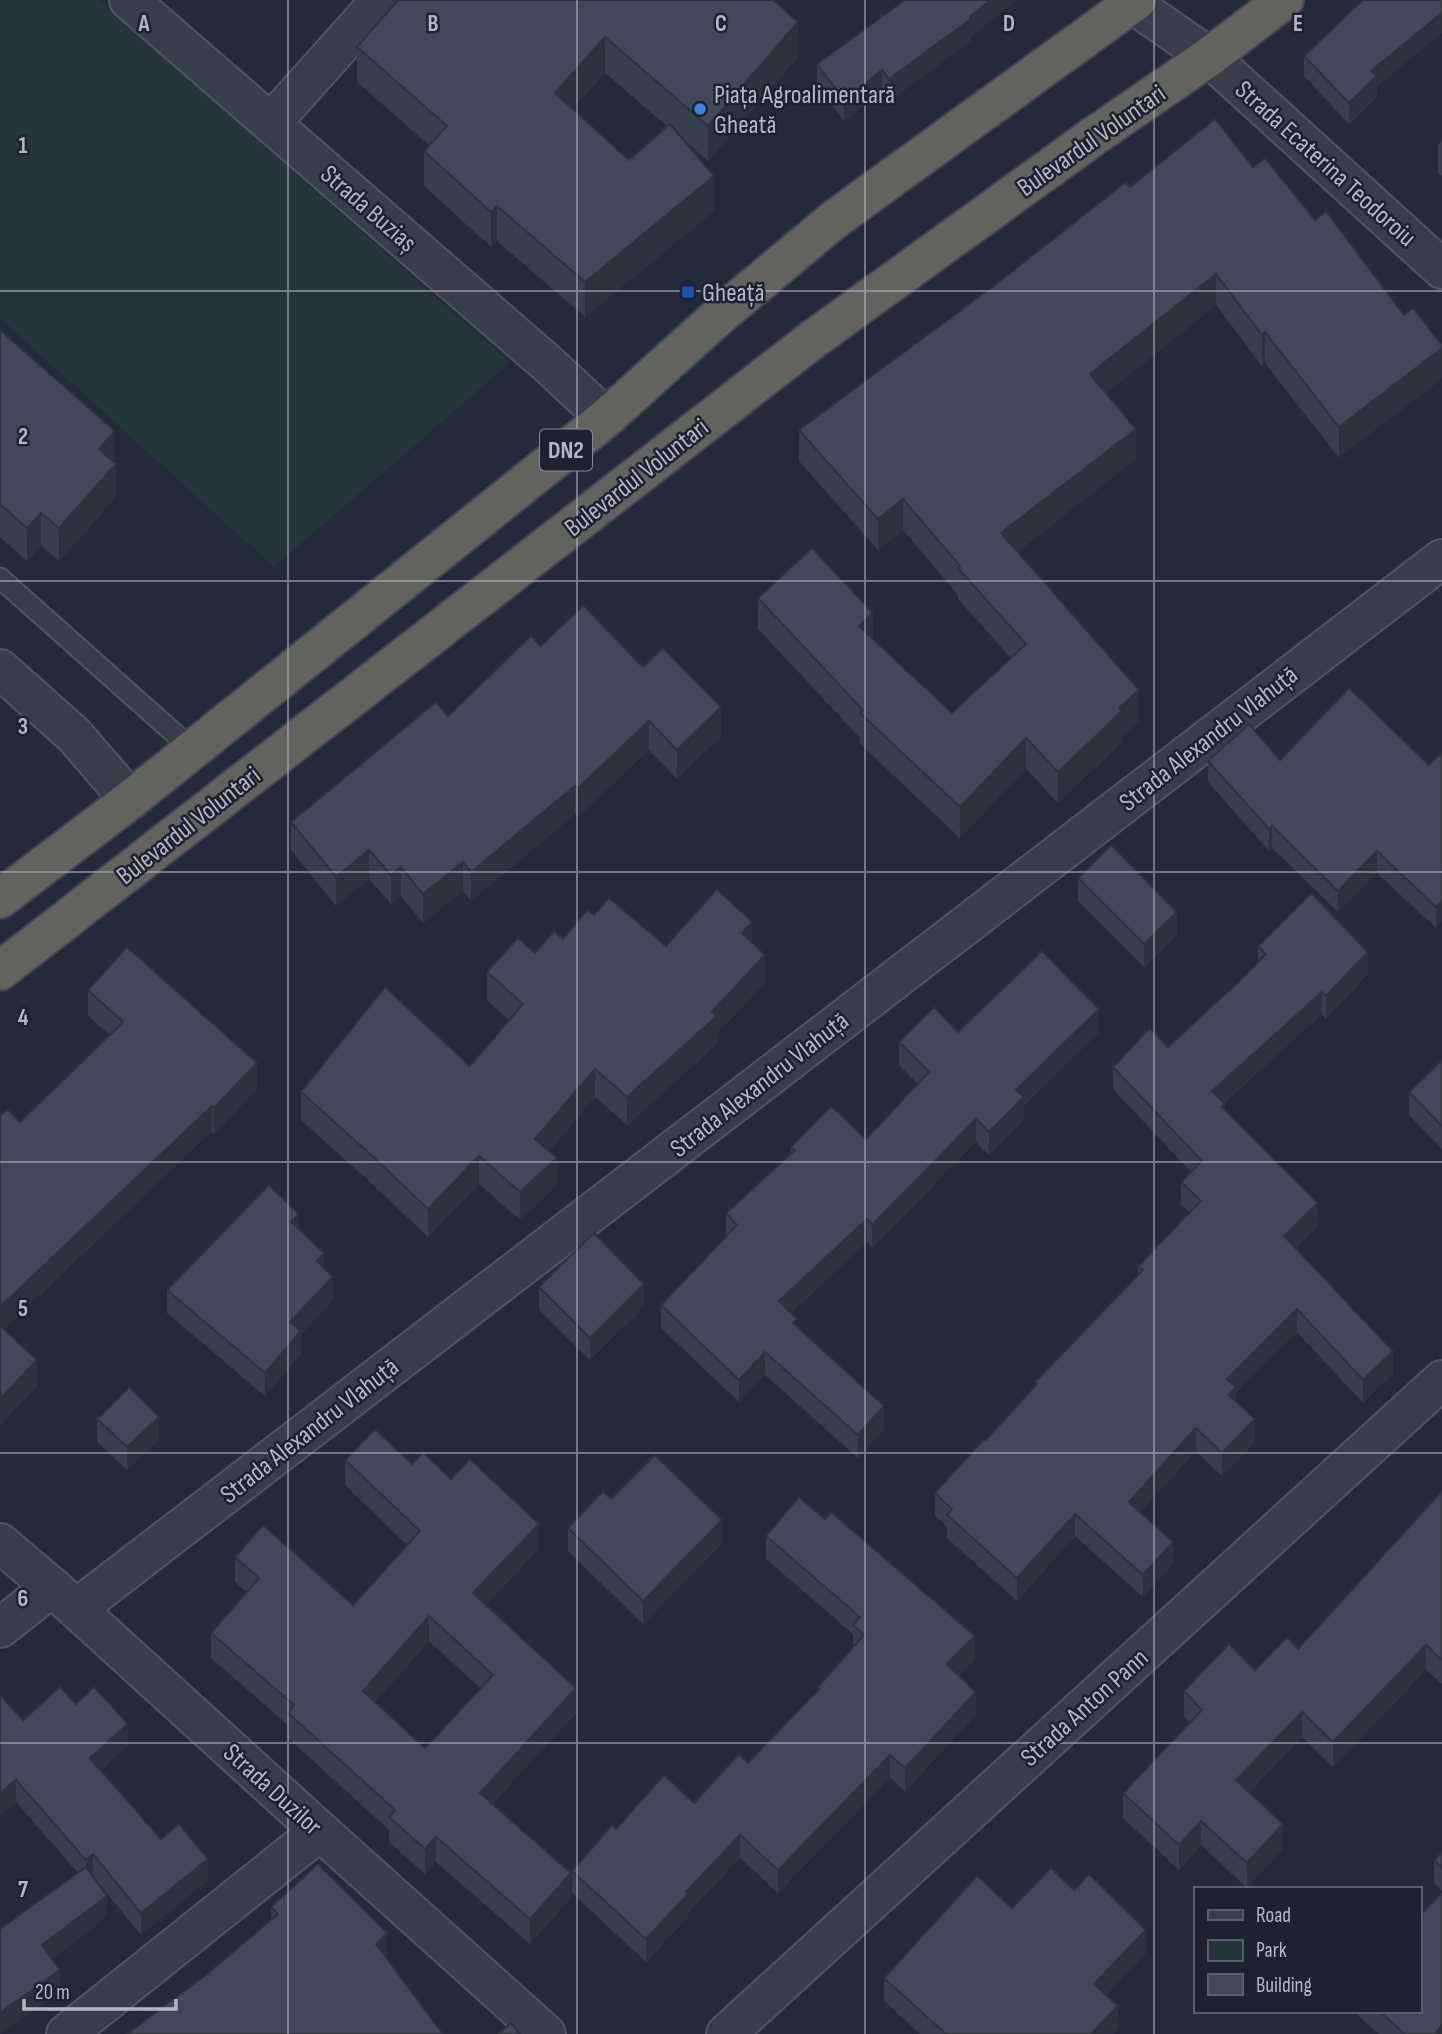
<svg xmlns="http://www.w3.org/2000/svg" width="1442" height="2034" viewBox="0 0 1442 2034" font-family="'Sofia Sans Condensed',sans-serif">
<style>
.green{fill:#25363a}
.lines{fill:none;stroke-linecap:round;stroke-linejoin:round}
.service-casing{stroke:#4f5562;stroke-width:23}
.minor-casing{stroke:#4f5562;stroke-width:42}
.tertiary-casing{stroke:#4f5562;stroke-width:42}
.trunk-casing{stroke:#3f4552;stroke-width:42}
.service{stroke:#373d4a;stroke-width:19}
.minor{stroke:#373d4a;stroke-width:38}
.tertiary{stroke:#373d4a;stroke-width:38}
.trunk{stroke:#62625f;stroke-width:38}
.wall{fill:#373e4d;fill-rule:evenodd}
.shaded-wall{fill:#2d323e}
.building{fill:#404859;stroke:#2d323e;stroke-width:2;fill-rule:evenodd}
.grid{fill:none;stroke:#b2b8c6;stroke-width:2;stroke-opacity:0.55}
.shop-dot{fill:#3f7fe0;stroke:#1c222f;stroke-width:2.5}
.transit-dot{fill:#1a4fb4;stroke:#1c222f;stroke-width:2.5}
.labels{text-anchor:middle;stroke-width:5;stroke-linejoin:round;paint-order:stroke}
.shield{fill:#1c222f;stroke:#858b99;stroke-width:2}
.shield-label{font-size:24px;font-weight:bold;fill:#b2b8c6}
.poi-label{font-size:26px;fill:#b2b8c6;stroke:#1c222f;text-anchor:start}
.street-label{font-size:26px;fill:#b2b8c6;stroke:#1c222f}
.grid-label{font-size:23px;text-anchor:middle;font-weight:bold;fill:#b2b8c6;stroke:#1c222f;stroke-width:5;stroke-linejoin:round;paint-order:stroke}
</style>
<rect width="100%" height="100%" fill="#232a39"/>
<!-- green -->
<path class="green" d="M0,0h99l411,363 -236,204 -274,-249z"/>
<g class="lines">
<defs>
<path id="service" d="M0,578l192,171"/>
<path id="minor" d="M129,0l419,364 58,54
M1127,0l82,57
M271,123l110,-123
M0,669l74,66 56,65
M76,1609l1366,-1050
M0,1628l52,-41
M66,2034l254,-203
M726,2034l716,-654"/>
<path id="tertiary" d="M1209,57l233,212
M0,1543l52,44 268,244 226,203"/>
<path id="trunk" d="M0,899l130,-99 476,-382 114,-103 115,-96 302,-219
M0,971l812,-631 282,-204 115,-79 75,-57"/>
</defs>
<!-- service casing -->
<use href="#service" class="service-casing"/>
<!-- minor casing -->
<use href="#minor" class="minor-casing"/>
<!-- tertiary casing -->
<use href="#tertiary" class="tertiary-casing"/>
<!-- trunk casing -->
<use href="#trunk" class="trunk-casing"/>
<!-- service -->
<use href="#service" class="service"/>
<!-- minor -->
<use href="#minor" class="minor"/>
<!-- tertiary -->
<use href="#tertiary" class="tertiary"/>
<!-- trunk -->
<use href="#trunk" class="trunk"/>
</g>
<!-- wall -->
<path class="wall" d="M398,0l400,57 -90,104 -25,-22 31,72 -129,106 -88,-76 -6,6 -67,-61v-35l5,-6 -72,-63v-35zM605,73l62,53 -38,34 -57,-51z
M971,37v4l-82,60 -7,-9 -38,29 -27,-36v-21z
M1304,56l73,31v9l-28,28 -45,-48z
M1442,141v35l-4,-3v-28z
M1253,167l62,53 89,95 -65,143 -74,-95 -3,3 -46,-61 -110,88 30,66 -119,93 122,169 -17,15v6l-64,61 -32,-34 -66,69 -100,-94v-6l-102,-109v-31l115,41 79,74 59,-55 -53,-59v-4l-55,-65 -25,20 -79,-89v-31l331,-243z
M0,330l115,133 1,34 -57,64 -18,-15 -14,15 -27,-24z
M541,646l102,21 78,69 -44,43 -28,-29 -71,67 -3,-3 -104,87 -8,-10 -40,32 -22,-27 -10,8 -22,-25 -33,27 -45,-56v-28l157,-106z
M1442,753l-6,175 -59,-55 -39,39 -66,-64 -3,3 -61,-69v-21l72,-1 149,5z
M1078,878l99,57 -33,32 -66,-66z
M594,915l72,31 86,-3 13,40 -48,51v10l-90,81 -32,-28 -46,54 8,35 -37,34 -41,-36 -51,53 -58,-55 -69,-62v-28l169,-26 39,-46 -22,-20v-28l48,-19 28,-14z
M1258,946l110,28 -42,45 -4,-5 -98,89 1,7 93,116 -23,22 98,126 -30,29 -66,-71 -61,60v9l19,41 -33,34 -26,-25 -56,61 33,52 -30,33 -68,-61 -58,65 -70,-63v-11l-12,-11v-23l51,-53 49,-54v-4l103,-107v-9l52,-53 -9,-9v-22l10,-10 -78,-83v-22l55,-20 66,-61 24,-24z
M88,990l169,99 -43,45 -2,-3 -208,198 33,57 -37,39v-309l20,6 90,-87 -22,-19z
M958,1032h141l-75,73v15l-35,35 -13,-13 -104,106 -5,-6 -76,71 6,15 87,101 -26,29 -93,-83 -26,27 -78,-74v-23l65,-69v-23l65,-59v-7l75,-8 52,-55 -19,-19v-23z
M1442,1060v89l-33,-34v-23z
M299,1229l25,39 9,32 -32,34v20l-36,42 -98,-83v-23z
M539,1287l105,20 -54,53 -51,-50z
M97,1419l62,21 -32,30 -30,-28z
M345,1460l67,4 39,15 88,70 -54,56 91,108 -84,91 79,94 -41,46 -94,-82 -11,12 -36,-32v-12l-101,-92v-13l-77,-67v-25l36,-41 -12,-10v-25l118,48 54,-60 -62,-60zM429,1641l51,47 -55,60 -50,-46z
M1442,1491v193l-16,-14 -93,97 -31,-30 -53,55 34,57 -36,39 -46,-43 -22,25 -56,-52v-25l67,-70 -6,-7v-25l71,-21 43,-21z
M611,1499l111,44 -79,81 -75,-73v-23z
M766,1536l209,123 -16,16 17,40 -71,76 -15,-13 -112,115 -38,-35 -52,55v4l-42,45 -74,-69v-22l44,-42 78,-26 54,-40 69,-72v-3l36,-41v-13l-87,-75z
M0,1695l23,25 53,-16 52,41 -28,25 61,69 47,41 -67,55 -48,-59 14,41 -55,42 8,32 -60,43 78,-161 -62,-71 -16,12z
M1442,1852v39l-8,-8v-23z
M1074,1890l72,63 -40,42 12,33 -5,6h-193l-36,-33v-23z
M271,1907l116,48 -2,1 -178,18 64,-54z
M1353,2011h66l23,23h-63z"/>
<!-- shaded-wall -->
<path class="shaded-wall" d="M990,0h27l-46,37v4l-82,60v-22z
M1442,13v20l-65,54v9l-28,28v-21l22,-32z
M798,22v35l-90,104v-35z
M605,37v36l-50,55v-35z
M882,70v22l-38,29v-21z
M714,176v35l-129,106v-35z
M497,206v35l-6,6v-35z
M1216,274v31l-126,100v-31z
M1265,332v31l-3,3v-31z
M1442,348v31l-103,79v-31z
M1136,429v30l-135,105v-31z
M115,431v33l-16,-15z
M116,464v33l-57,64v-33z
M903,499v31l-25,20v-31z
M41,513v33l-14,15v-33z
M873,613v31l-14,-18z
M1139,690v31l-17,15v6l-64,61v-31l61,-64z
M721,707v29l-44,43v-29z
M649,721v29l-71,67v-29z
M1026,738v31l-66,69v-31z
M575,786v28l-104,87v-29z
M1272,826v22l-3,3v-22z
M369,850v29l-33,27v-29z
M1377,851v22l-39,39v-21z
M463,862v29l-40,32v-29z
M401,867v29l-10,8v-29z
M1442,901v21l-6,6v-21z
M1177,912v23l-33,32v-23z
M752,922v28l-10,-17z
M1368,952v22l-42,45v-23z
M765,955v28l-48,51v10l-90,81v-28l85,-85z
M1322,992v22l-110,99v-22z
M1099,1009v23l-75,73v15l-35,35v-23l27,-42z
M257,1063v26l-43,45v-26z
M595,1069v28l-60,70v-28z
M212,1106v25l-212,202v-26z
M976,1119v23l-104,106v-23z
M479,1156v28l-51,53v-28z
M557,1158v28l-37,34v-28z
M1318,1203v23l-34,33v-23z
M299,1214v23l-8,-15z
M867,1219v23l-88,82v-23z
M324,1253v23l-7,-15z
M333,1277v23l-32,34v20l-36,42v-23l25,-51z
M644,1284v23l-54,53v-22z
M1297,1309v23l-61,60v18l-7,7 -2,-38z
M1393,1351v23l-30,29v-23z
M765,1352v23l-26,27v-22z
M37,1360v26l-37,39v-26z
M884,1406v23l-26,29v-23z
M159,1417v23l-32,30v-23z
M1255,1419v23l-33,34v-23z
M1196,1428v23l-67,74v-23z
M1075,1514v22l-58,65v-23z
M722,1520v23l-79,81v-23z
M539,1524v25l-66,69v-25z
M1173,1542v22l-30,33v-22z
M429,1616v25l-66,75v-25z
M975,1636v23l-28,28v-23z
M1426,1645v25l-93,97v-25z
M576,1688v25l-96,105v-25z
M976,1692v23l-71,76v-23z
M1302,1712v25l-66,68v-25z
M128,1724v21l-38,35v-22z
M890,1755v23l-112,115v-23z
M16,1780v22l-16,12v-21z
M1201,1821v24l-22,25v-25z
M1283,1824v25l-36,39v-25z
M740,1835v23l-52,55v4l-42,45v-23l40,-47z
M436,1837v25l-11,12v-25z
M93,1854v22l-7,6v-22z
M208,1859v21l-67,55v-22z
M571,1873v25l-41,46v-25z
M107,1896v21l-65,50v-22z
M1146,1930v23l-52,54v-23z
M387,1933v22l-11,10v-21z
M60,1970v21l-60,43v-21z
M1118,2006v22l-5,6h-22z
M1442,2025v9h-7z"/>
<!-- building -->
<path class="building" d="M398,0h375l25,22 -90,104 -103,-89 -50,56 74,67 41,-36 44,52 -129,106 -88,-76 -6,6 -67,-61 23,-25 -90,-79z
M905,0h85l-20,17 1,2 -82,60 -7,-9 -38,30 -27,-36z
M1363,0h79v13l-71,58 6,5 -28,27 -45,-47z
M1215,119l38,48 12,-9 50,62 11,-9 78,104 9,-7 29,37v3l-103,79 -74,-95 -3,3 -46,-61 -126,100 46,55 -135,104 138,157 -20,18 3,3 -64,61 -32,-34 -66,69 -100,-94 3,-3 -105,-112 54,-50 61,65 -14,13 93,87 74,-69 -68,-76 2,-2 -57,-67 -25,20 -79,-89 197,-146 130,-102 4,5z
M0,330l115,101 -16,18 17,15 -57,64 -18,-15 -14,15 -27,-24z
M583,605l60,62 20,-19 58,59 -44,43 -28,-29 -71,67 -3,-2 -104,86 -8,-10 -40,32 -22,-27 -10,8 -22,-25 -33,27 -45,-55 145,-120 12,14 83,-80 10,10z
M1349,688l80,77 13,-12v148l-6,6 -59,-56 -39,40 -66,-65 -3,3 -61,-68 41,-37 31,36z
M1111,845l66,67 -33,32 -66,-66z
M717,889l35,33 -10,11 23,22 -53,57 5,4 -90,81 -32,-28 -60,70 22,19 -37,34 -41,-36 -51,53 -58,-55 -69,-62 84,-105 85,79 53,-62 -36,-32 31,-34 17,15 19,-22 9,8 24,-29 7,5 15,-17 57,48z
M1311,893l57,59 -42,44 -4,-4 -110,99 13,13 -3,3 96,96 -34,33 109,115 -30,29 -66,-71 -70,70 9,8 -7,8 26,24 -33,34 -26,-25 -67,74 44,40 -30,33 -68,-61 -58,64 -70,-63 5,-6 -17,-16 49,-54 2,1 51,-56 -2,-2 108,-112 -5,-4 63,-65 -20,-19 21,-21 -89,-94 37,-39 18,19 66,-61 32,-32 -8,-8z
M127,947l130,116 -43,45 -2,-2 -212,201v-191l7,-7 13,13 103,-100 -35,-32z
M1042,951l57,58 -83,81 8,7 -35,35 -13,-13 -104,106 -5,-6 -88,82 18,18 -4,4 91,83 -26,29 -93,-83 -26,28 -78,-75 76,-80 -11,-12 69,-63 -4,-3 40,-41 35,33 63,-67 -30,-30 35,-35 24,25z
M1442,1060v66l-33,-34z
M269,1185l30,29 -8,8 33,31 -7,8 16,16 -43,45 11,9 -36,42 -98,-83z
M594,1233l50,51 -54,54 -51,-51z
M0,1325l37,35 -37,39z
M129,1387l30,30 -32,30 -30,-28z
M375,1429l37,35 11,-12 28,27 19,-20 69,65 -66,69 103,95 -96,105 91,80 -41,46 -94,-82 -11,12 -36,-32 6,-7 -107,-97 6,-8 -83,-72 48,-55 -24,-21 28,-32 90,80 67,-74 -75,-71zM429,1616l64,59 -68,73 -62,-57z
M655,1455l67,65 -79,81 -75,-73 35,-37 8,8z
M1442,1491v169l-16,-15 -93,97 -31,-30 -66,68 47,44 -36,39 -46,-42 -22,24 -56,-52 79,-83 -18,-19 45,-47 26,26 32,-33 11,12z
M799,1497l26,22 6,-7 144,124 -28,28 29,28 -71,76 -15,-13 -112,115 -38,-35 -54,57 2,2 -42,45 -74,-68 40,-46 4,4 48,-54 30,28 45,-49 9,9 71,-74 -2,-1 47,-53 -11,-10 7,-8 -94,-81z
M60,1687l16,17 18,-17 34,37 -38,34 71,81 18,-15 29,35 -67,54 -48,-59 -7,6 -70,-80 -16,13v-98l23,25z
M1442,1852v16l-8,-8z
M318,1864l69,69 -11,11 67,90h-316l80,-60 71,-60 -7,-7z
M86,1867l21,29 -65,49 18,25 -60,43v-84z
M1051,1868l23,22 15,-16 57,56 -52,54 24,22 -27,28h-145l-62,-56 93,-102 35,32z
M1442,1893v132l-7,9h-30l-26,-23h40v-95z
M511,2023l9,11h-22z"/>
<!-- grid -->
<path class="grid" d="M288,0v2034M577,0v2034M865,0v2034M1154,0v2034M0,291h1442M0,581h1442M0,872h1442M0,1162h1442M0,1453h1442M0,1743h1442"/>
<!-- markers -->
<circle class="shop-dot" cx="700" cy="109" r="7"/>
<rect class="transit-dot" x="681" y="285" width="14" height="14" rx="3.5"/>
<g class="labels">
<!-- shield labels -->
<rect class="shield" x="540" y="429.5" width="52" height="41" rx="5"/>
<g class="shield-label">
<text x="566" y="458">DN2</text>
</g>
<!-- poi labels -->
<g class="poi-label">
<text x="714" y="103">Piața Agroalimentară<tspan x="714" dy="30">Gheată</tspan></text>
<text x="702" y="301">Gheață</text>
</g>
<!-- street labels -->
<g class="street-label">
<text transform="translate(1091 140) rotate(-35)" y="9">Bulevardul Voluntari</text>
<text transform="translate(1326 163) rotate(42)" y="9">Strada Ecaterina Teodoroiu</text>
<text transform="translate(369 208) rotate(41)" y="9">Strada Buziaș</text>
<text transform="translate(636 477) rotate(-38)" y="9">Bulevardul Voluntari</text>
<text transform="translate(1208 738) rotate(-38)" y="9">Strada Alexandru Vlahuță</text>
<text transform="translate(188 825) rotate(-38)" y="9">Bulevardul Voluntari</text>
<text transform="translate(759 1084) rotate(-38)" y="9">Strada Alexandru Vlahuță</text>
<text transform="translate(309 1430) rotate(-38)" y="9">Strada Alexandru Vlahuță</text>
<text transform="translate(1084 1707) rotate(-42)" y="9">Strada Anton Pann</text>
<text transform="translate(273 1789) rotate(42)" y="9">Strada Duzilor</text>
</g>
</g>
<g class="grid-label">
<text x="144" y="31">A</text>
<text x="433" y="31">B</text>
<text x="721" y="31">C</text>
<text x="1009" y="31">D</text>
<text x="1298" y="31">E</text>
<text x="23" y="153">1</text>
<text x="23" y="444">2</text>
<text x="23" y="734">3</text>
<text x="23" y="1025">4</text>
<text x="23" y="1316">5</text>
<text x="23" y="1606">6</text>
<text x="23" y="1897">7</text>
</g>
<!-- legend -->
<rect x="1194" y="1887" width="228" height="126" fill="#1c222f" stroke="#585e6b" stroke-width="2"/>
<rect x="1208" y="1910" width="35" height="10" fill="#373d4a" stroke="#585e6b" stroke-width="2"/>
<text x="1256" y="1922" font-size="21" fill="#b2b8c6">Road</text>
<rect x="1208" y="1940" width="35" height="21" fill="#25363a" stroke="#585e6b" stroke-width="2"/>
<text x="1256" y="1957" font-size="21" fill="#b2b8c6">Park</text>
<rect x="1208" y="1974" width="35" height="21" fill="#404859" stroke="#585e6b" stroke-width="2"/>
<text x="1256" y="1992" font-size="21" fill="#b2b8c6">Building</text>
<!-- scale -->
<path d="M24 1999v10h152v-10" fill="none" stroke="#b2b8c6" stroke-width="3.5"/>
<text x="35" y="1999" font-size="21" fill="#b2b8c6" stroke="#1c222f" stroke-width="5" paint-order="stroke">20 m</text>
</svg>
